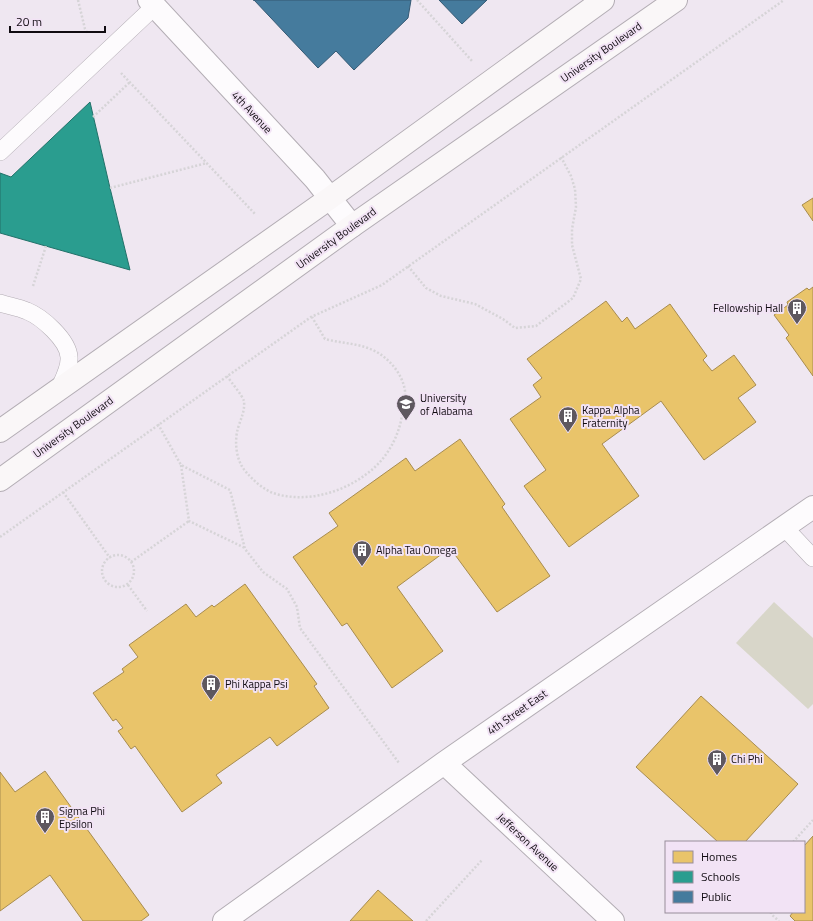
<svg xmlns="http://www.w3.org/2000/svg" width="813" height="921" viewBox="0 0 813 921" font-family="'Titillium Web',sans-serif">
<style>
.green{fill:#d8d6c9}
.homes{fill:#e9c46a;stroke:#a88c4f}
.schools{fill:#2a9d8f;stroke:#227169}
.public{fill:#457b9d;stroke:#355973}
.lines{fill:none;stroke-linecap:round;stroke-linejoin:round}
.service-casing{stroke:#b3adb4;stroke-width:18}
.minor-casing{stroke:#b3adb4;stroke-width:24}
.secondary-casing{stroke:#b3adb4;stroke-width:24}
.path{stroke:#d6d4d7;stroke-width:2.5;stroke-dasharray:2 2;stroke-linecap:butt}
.service{stroke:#fdfbfd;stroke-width:17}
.minor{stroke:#fdfbfd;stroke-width:22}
.secondary{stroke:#faf7f8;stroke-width:22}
.labels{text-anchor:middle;stroke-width:4;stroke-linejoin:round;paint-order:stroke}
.street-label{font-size:11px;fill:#100b11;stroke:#f2e3f5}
.poi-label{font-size:11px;fill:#100b11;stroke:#f2e3f5;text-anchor:start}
</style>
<rect width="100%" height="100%" fill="#efe7f1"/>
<!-- green -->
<path class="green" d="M774,602l39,36v66l-5,5 -72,-66z"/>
<!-- homes -->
<path class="homes" d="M813,198v23l-11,-16z
M813,287v89l-27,-38 3,-3 -15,-20 14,-10 -1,-3 20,-14 2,2z
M606,301l16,21 5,-5 8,12 35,-25 37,52 -4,4 9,11 22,-16 22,30 -18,13 18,24 -52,38 -43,-59 -59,43 37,52 -70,51 -45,-61 22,-16 -36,-51 31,-22 -8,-12 9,-7 -15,-19z
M460,439l45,65 -3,3 48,69 -53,36 -47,-64 -53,39 46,64 -51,37 -45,-65 -5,3 -49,-69 45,-31 -9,-13 77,-55 9,13z
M245,584l72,100 -3,2 15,22 -52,38 -7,-9 -54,38 6,8 -40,29 -47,-66 -4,3 -13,-18 5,-3 -7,-9 -3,2 -20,-28 31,-21 -2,-3 16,-12 -9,-12 57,-41 10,13 16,-12 2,2z
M701,696l97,88 -53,58h-27l-82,-75z
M45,771l104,144 -8,6h-58l-33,-46 -50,36v-139l15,20z
M813,836v85h-18l-5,-5 3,-4h11v-66z
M378,890l35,31h-63z"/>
<!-- schools -->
<path class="schools" d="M90,102l20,86 20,82 -130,-37v-60l11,4z"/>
<!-- public -->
<path class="public" d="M254,0h-1h158l-3,18 -54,52 -18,-19 -18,17z
M439,0h48l-25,24z"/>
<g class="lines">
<defs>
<path id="service" d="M0,152l155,-146
M0,303c9,3 18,4 27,8 15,6 41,29 42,46 1,11 -6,23 -10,32
M784,527l29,31"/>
<path id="minor" d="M149,0l166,179 37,47
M444,763l169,158
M224,921l220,-158 369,-256"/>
<path id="secondary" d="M0,431l330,-233 273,-198
M0,480l352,-254 324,-226"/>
</defs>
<!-- service casing -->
<use href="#service" class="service-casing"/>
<!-- minor casing -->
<use href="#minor" class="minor-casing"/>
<!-- secondary casing -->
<use href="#secondary" class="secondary-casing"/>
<!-- path -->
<path class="path" d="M78,0l7,29 3,5
M417,0l55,61
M121,73l135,142
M93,117l37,-35
M110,188l97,-25
M408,266l18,22 15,8 34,8 28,15 12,9 21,-2 37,-28 8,-19 -9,-34v-16l4,-22 -1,-18 -4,-13 -10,-19
M33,286l13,-40
M227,376c4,6 15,19 17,25 1,10 -3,17 -6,27 -4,14 -2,34 9,45 7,8 16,16 26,20 36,12 80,-3 106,-30 14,-15 23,-36 24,-57 1,-5 2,-10 2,-15 -2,-15 -13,-29 -25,-37 -17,-11 -36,-10 -55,-15l-13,-22
M158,424l23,41 49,25 15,59 18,23 24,17 10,18 3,21 99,135
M181,465l8,56 56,27
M63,492l47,66
M0,537l311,-220 71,-32 402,-285
M102 571a16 16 0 1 1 32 0a16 16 0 1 1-32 0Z
M131,562l58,-41
M128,585l19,26
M793,842l20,-22
M771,912v2l8,7
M426,921l56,-61"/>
<!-- service -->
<use href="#service" class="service"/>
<!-- minor -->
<use href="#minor" class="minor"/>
<!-- secondary -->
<use href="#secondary" class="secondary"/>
</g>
<!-- icons -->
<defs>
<symbol id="building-pin" viewBox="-11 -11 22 30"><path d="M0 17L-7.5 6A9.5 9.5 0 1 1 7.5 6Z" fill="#5e585f" stroke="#f2e3f5"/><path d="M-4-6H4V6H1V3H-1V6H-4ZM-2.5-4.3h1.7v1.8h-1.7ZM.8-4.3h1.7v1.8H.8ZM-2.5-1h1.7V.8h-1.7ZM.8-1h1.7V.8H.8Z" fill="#fff"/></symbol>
<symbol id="university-pin" viewBox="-11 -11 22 30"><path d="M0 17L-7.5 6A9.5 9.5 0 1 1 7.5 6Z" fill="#5e585f" stroke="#f2e3f5"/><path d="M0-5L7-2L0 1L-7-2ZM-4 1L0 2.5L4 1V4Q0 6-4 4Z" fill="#fff"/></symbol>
</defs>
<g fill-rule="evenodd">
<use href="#building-pin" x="786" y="297" width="22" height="30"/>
<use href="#university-pin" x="395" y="393" width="22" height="30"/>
<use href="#building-pin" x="557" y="405" width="22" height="30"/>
<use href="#building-pin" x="351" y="539" width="22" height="30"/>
<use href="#building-pin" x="200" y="673" width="22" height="30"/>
<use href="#building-pin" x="706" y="748" width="22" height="30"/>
<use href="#building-pin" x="34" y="806" width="22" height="30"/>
</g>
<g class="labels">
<!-- street labels -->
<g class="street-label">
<text transform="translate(601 52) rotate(-35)" y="4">University Boulevard</text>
<text transform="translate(252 112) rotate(47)" y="4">4th Avenue</text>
<text transform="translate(336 238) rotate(-36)" y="4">University Boulevard</text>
<text transform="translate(73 427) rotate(-36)" y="4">University Boulevard</text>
<text transform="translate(517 712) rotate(-35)" y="4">4th Street East</text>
<text transform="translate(528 842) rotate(43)" y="4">Jefferson Avenue</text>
</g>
<!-- poi labels -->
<g class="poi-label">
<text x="783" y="312" text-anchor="end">Fellowship Hall</text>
<text x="420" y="402">University<tspan x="420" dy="13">of Alabama</tspan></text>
<text x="582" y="414">Kappa Alpha<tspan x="582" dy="13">Fraternity</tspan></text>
<text x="376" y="554">Alpha Tau Omega</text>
<text x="225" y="688">Phi Kappa Psi</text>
<text x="731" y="763">Chi Phi</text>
<text x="59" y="815">Sigma Phi<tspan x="59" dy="13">Epsilon</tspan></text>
</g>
</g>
<!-- legend -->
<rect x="665" y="841" width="140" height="72" fill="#f2e3f5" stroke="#988d9a"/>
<rect x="673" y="851" width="20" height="12" fill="#e9c46a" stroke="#988d9a"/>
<text x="701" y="861" font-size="12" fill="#100b11">Homes</text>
<rect x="673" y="871" width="20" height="12" fill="#2a9d8f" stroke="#988d9a"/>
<text x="701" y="881" font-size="12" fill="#100b11">Schools</text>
<rect x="673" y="891" width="20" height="12" fill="#457b9d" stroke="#988d9a"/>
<text x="701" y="901" font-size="12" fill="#100b11">Public</text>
<!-- scale -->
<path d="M10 26v6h95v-6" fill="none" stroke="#100b11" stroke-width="2"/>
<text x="16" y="26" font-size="12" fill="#100b11" stroke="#f2e3f5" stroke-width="3" paint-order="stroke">20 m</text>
</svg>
